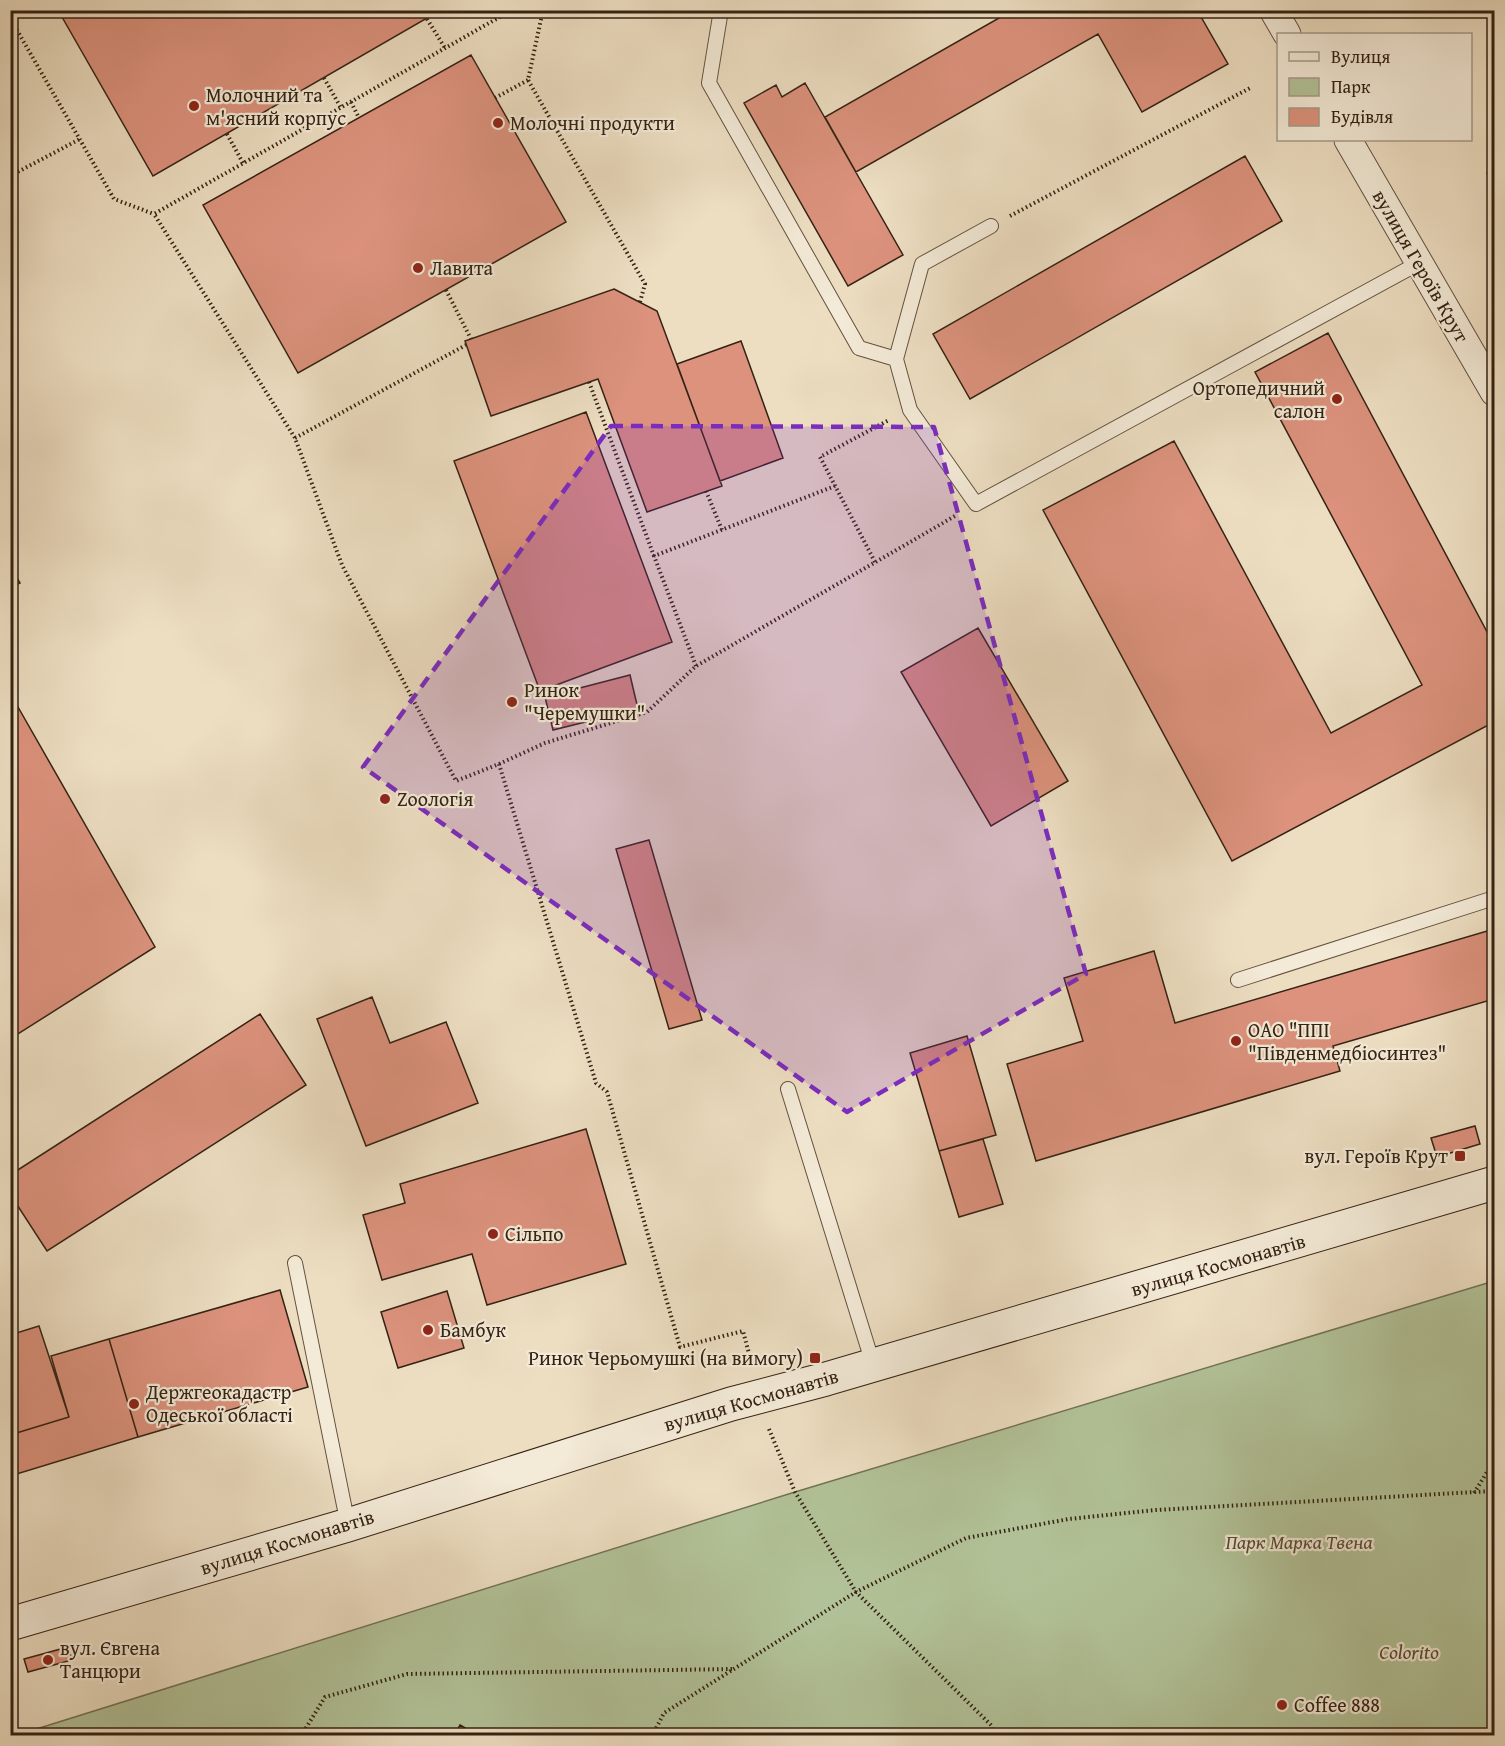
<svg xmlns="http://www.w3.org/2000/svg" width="1505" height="1746" viewBox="0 0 1505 1746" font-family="'Gentium Book Plus',serif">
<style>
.green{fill:#b2c298;stroke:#737256;stroke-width:1.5}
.building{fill:#dc927d;stroke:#342213;stroke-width:1.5}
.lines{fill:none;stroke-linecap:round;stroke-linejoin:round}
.lane-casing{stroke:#62513f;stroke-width:16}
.street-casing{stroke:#62513f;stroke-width:29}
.secondary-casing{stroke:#342213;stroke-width:35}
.path{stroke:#342213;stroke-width:4;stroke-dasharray:1.5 3;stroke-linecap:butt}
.lane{stroke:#f3ead7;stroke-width:14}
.street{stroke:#f3ead7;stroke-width:27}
.secondary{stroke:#f3ead7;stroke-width:33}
.marked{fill:#7b2cbf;fill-opacity:0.2;stroke:#7b2cbf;stroke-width:4.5;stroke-dasharray:12 8;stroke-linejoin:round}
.poi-dot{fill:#8f2418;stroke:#f3ead7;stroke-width:2}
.labels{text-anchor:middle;stroke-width:4.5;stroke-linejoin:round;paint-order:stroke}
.poi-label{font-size:20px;fill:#342213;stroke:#f3ead7;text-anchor:start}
.street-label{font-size:20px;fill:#342213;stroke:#f3ead7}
.park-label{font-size:20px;font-style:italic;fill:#544a34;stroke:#f3ead7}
</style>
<rect width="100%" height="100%" fill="#eddec2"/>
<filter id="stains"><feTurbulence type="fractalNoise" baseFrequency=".00333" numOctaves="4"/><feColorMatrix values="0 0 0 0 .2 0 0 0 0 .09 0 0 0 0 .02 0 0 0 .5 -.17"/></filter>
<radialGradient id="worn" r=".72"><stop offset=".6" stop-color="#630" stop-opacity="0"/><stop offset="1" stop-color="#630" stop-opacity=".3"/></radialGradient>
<!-- green -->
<path class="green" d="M1494,1281v454l-1480,1 781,-244z"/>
<!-- building -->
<path class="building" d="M58,10h383l-288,166z
M1013,10h184l31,54 -86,48 -44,-78 -242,138 -31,-55z
M471,55l95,167 -268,151 -95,-168z
M805,83l98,172 -55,31 -104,-183 32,-18 6,12z
M1245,156l37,65 -312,178 -37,-65z
M1494,168v19l-7,-14z
M614,289l43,22 65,175 -75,26 -49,-133 -107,37 -26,-75z
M1328,333l166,312v77l-262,139 -189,-351 131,-69 157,292 91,-48 -167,-313z
M741,341l42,117 -63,23 -43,-117z
M586,412l86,230 -132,49 -86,-230z
M10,566l10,17 -10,5z
M978,628l90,153 -77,45 -90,-154z
M630,675l8,34 -85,21 -8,-33z
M10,693l145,254 -145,92z
M649,840l53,180 -33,9 -53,-180z
M1494,929v70l-161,47 7,25 -304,90 -29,-97 76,-23 -19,-63 90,-27 21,72z
M372,997l18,46 56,-21 32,81 -112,43 -49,-127z
M260,1014l46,71 -259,166 -37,-57v-19z
M967,1036l29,99 -57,16 -29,-98z
M1475,1126l5,18 -43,13 -6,-19z
M586,1129l40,135 -139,41 -15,-51 -90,26 -19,-65 42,-12 -5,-19z
M983,1139l20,65 -44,13 -20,-66z
M280,1290l28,97 -170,50 -29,-98z
M447,1291l17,57 -66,20 -17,-56z
M39,1326l30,91 -56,17 -3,-8v-91z
M109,1339l29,98 -128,39v-50l3,8 56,-17 -18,-61z
M68,1647l4,13 -44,12 -4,-13z
M460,1725l19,11h-25z"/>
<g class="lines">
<defs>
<path id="lane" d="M721,10l-12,73 150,265 37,11
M991,226l-69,38 -26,95 14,51 66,94 443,-241
M1238,980l256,-82
M788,1089l85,275
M295,1263l53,262"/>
<path id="street" d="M1273,10l14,24
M1348,140l146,252"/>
<path id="secondary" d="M10,1624l338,-99 383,-121 95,-25 668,-196"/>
</defs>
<!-- lane casing -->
<use href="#lane" class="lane-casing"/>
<!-- street casing -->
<use href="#street" class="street-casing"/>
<!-- secondary casing -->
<use href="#secondary" class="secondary-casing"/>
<!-- path -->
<path class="path" d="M512,10l-358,204 141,224 47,127 114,216 43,-17 97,319 11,9 73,255 63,-16 8,30
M543,10l-15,70 117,204 -5,18
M10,18l104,181 40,15
M427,19l18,29
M324,78l17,30
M495,98l33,-18
M351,102l8,16
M227,134l16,29
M10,176l70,-37
M1010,216l242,-129
M446,290l25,49
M589,382l65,174
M295,438l171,-93
M706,491l16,39
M875,562l-55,-105 69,-37
M696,666l-42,-110 181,-70
M499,764l46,-21 102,-31 49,-46 259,-150
M769,1429l26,63 61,100 136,134 1,10
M1474,1493l20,-32
M301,1736l24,-39 82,-23 327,-5
M652,1736l12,-23 192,-121 110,-54 103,-19 86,-9 339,-19"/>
<!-- lane -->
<use href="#lane" class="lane"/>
<!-- street -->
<use href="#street" class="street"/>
<!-- secondary -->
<use href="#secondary" class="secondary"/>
</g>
<!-- marked area -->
<path class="marked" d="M611,426l323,1 152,547 -239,138 -484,-345z"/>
<!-- markers -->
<g class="poi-dot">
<circle cx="194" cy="106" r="6"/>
<circle cx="498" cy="123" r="6"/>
<circle cx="418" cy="268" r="6"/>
<circle cx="1337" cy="399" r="6"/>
<circle cx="512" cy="702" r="6"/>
<circle cx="385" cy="799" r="6"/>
<circle cx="1236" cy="1041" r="6"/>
<rect x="1454" y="1150" width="12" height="12" rx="3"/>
<circle cx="493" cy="1234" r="6"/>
<circle cx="428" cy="1330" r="6"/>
<rect x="809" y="1352" width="12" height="12" rx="3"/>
<circle cx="134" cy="1404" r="6"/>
<circle cx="48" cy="1660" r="6"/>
<circle cx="1282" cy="1705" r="6"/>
</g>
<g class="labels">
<!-- poi labels -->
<g class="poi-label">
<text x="206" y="102">Молочний та<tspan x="206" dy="23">м'ясний корпус</tspan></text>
<text x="510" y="130">Молочні продукти</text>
<text x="430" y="275">Лавита</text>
<text x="1325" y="395" text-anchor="end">Ортопедичний<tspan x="1325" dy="23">салон</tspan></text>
<text x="524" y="697">Ринок<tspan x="524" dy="23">"Черемушки"</tspan></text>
<text x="397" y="806">Zooлогія</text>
<text x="1248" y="1037">ОАО "ППІ<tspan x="1248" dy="23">"Південмедбіосинтез"</tspan></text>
<text x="1448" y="1163" text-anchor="end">вул. Героїв Крут</text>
<text x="505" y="1241">Сільпо</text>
<text x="440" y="1337">Бамбук</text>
<text x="803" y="1365" text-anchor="end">Ринок Черьомушкі (на вимогу)</text>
<text x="146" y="1399">Держгеокадастр<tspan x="146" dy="23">Одеської області</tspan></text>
<text x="60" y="1655">вул. Євгена<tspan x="60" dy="23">Танцюри</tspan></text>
<text x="1294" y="1712">Coffee 888</text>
</g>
<!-- street labels -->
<g class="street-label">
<text transform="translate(1421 266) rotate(60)" y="7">вулиця Героїв Крут</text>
<text transform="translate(1218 1265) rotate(-16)" y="7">вулиця Космонавтів</text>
<text transform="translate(751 1400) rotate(-16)" y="7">вулиця Космонавтів</text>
<text transform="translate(287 1542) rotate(-17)" y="7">вулиця Космонавтів</text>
</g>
<!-- park labels -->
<g class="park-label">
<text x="1299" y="1549">Парк Марка Твена</text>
<text x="1409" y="1659">Colorito</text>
</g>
</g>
<!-- margin -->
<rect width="1505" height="1746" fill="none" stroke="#eddec2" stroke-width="36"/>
<rect x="12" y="12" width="1481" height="1722" fill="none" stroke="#342213" stroke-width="3"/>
<rect x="18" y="18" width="1469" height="1710" fill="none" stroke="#342213" stroke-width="1.5"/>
<!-- legend -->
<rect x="1277" y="33" width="195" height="108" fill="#f3ead7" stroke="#a79a89" stroke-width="1.5"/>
<rect x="1289" y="52" width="30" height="9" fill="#f3ead7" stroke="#a79a89" stroke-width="1.5"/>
<text x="1331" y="63" font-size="18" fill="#342213">Вулиця</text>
<rect x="1289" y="78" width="30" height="18" fill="#b2c298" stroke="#a79a89" stroke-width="1.5"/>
<text x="1331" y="93" font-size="18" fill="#342213">Парк</text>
<rect x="1289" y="108" width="30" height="18" fill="#dc927d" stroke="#a79a89" stroke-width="1.5"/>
<text x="1331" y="123" font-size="18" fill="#342213">Будівля</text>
<rect width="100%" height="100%" filter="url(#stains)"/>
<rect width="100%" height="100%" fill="url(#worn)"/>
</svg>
